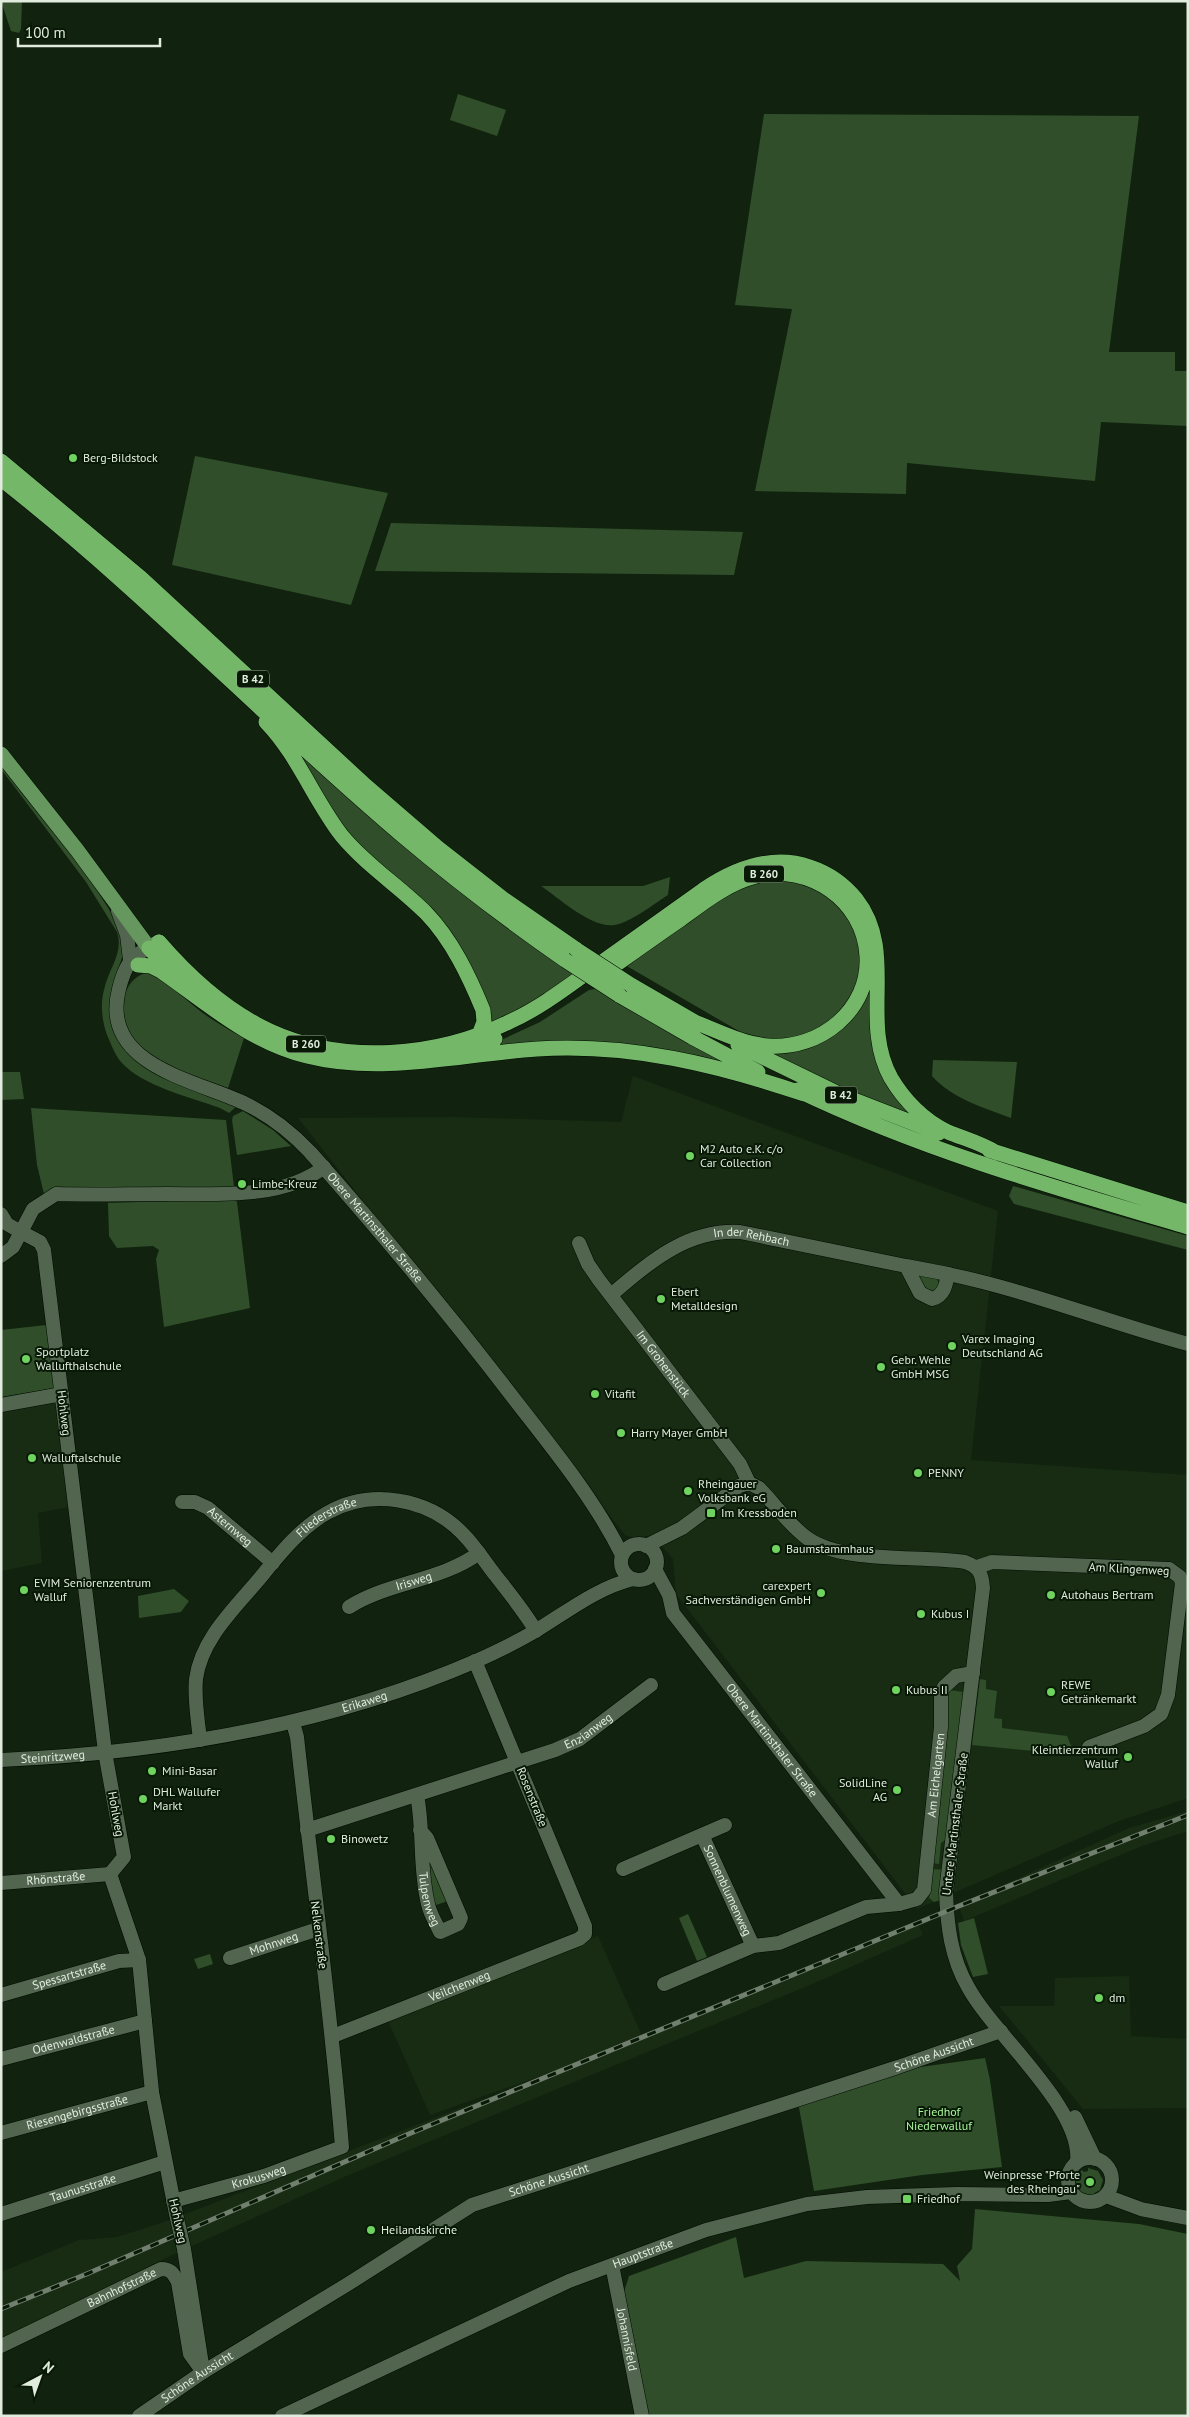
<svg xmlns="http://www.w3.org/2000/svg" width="1189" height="2417" viewBox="0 0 1189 2417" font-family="'PT Sans',sans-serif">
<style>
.built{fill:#172c13}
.green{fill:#2f4e29}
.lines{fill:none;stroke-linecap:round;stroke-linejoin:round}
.minor-casing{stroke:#010b00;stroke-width:15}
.major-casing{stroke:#010b00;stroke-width:16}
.highway-casing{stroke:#010b00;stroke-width:16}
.minor{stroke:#52664f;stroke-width:14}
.major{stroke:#66975f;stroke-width:15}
.highway{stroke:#74b769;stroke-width:15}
.rail-casing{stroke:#717f6e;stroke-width:5}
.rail{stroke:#081906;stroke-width:3;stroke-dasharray:9;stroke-linecap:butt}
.minor-bridge-casing{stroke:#010b00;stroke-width:15;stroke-linecap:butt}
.highway-bridge-casing{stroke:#010b00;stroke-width:16;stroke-linecap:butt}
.minor-bridge{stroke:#52664f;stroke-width:14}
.highway-bridge{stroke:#74b769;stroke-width:15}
.poi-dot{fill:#6fd35f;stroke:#081906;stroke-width:2}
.labels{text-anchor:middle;stroke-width:4;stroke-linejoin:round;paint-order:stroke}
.shield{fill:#081906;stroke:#a0ad9e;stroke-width:1}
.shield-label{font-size:11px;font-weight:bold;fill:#e1ecdf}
.poi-label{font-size:12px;fill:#e1ecdf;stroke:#081906;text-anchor:start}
.street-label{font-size:12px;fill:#e1ecdf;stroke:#081906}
.park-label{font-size:12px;fill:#aaf89e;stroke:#081906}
</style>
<rect width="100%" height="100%" fill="#11220e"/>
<!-- built -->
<path class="built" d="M633,1076l365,135 -27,249 217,15v323l-69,23 -202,88 -241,-315 -3,-35 -21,-24 -17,3 -10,-3 -327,-417 157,-1 166,5z
M55,1398l14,109 -31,6 4,50 -41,8v-162z
M1188,1811v20l-46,15 -178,75 -5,-14 -2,-1 172,-78z
M917,1921l6,14 -113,50 -459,189 -177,80 -173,88v-70l78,-32 38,-3 47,-15 411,-158 -145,51 -42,-94 210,-85 44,100 -51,22z
M1129,1976l2,60 57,3v69l-105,1 -84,-103h55l1,-28z"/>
<!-- green -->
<path class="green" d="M1,1h21l-1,28 -2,4 -8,-2z
M458,94l48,16 -9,26 -47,-16z
M764,114l375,2 -30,236h66v19h13v55l-87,-4 -6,59 -188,-18 -1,31 -151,-3 37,-182 -57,-4z
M195,456l193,37 -37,112 -179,-40z
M391,523l352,9 -9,43 -359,-4z
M284,735l294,242 -91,50 -17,-56 -123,-137z
M1,761l72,92 48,75 4,20 -9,28 15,79 24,17 84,32 -10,9 -9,-5c-30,-11 -78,-22 -99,-46 -6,-7 -10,-18 -14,-27 -5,-14 -7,-31 -3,-45 4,-21 20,-36 13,-58l-31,-50 -85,-113z
M781,876l49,17 32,47 -3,47 -27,37 -44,18 -39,-5 -124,-72 101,-72z
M670,877l-2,18c-14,9 -37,27 -53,30 -23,4 -56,-27 -74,-39h102z
M148,972c18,2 32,23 46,34 15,13 32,22 50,32l-16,50c-42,-16 -111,-31 -104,-89 2,-13 11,-24 24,-27z
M871,974l5,72 50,74 -91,-35 -73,-37 59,-8z
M600,988l128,73 -7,3 -237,-16 56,-26 49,-32z
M933,1060l84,2 -6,56c-29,-11 -58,-19 -79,-42z
M1,1072h19l4,27 -23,1z
M31,1108l195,12 8,67 -2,2 -188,5 -7,-29z
M243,1111l30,19 18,16 -54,9 -5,-35 1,-4z
M1013,1186l175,50v14l-174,-46 -5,-8z
M234,1199l3,3 13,106 -86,19 -8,-68 3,-9 -6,-4 -36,2 -8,-12 -1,-33z
M915,1274l21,2 3,8 -1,4 -7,3 -5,-1z
M46,1325l9,63 -54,9v-67z
M174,1589l15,12 -8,11 -42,6 -1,-22z
M980,1679l6,1v9l11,2 -3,27 8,1v9l65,8 8,19 -103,-10z
M949,1690l15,2 -17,147 -6,4 -2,21 -8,-1 11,-167z
M424,1839l27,61 -18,6z
M933,1869l11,1 -3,30 -7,2 -5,-4z
M688,1914l19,43 -10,4 -18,-43z
M974,1918l14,56 -15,3 -12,-32 -3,-22z
M210,1954l3,10 -15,5 -4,-10z
M985,2058l5,22 12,87 -80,8 -108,16 -16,-89 101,-32z
M1088,2168l10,3 5,9 -3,10 -9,5 -10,-3 -5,-9v-6l6,-7 2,2 4,-1z
M975,2209l164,15 49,10v182h-539l-26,-121 6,-19 107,-39 8,41 62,-17 137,3 17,17 -3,-15 15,-17z"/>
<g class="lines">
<defs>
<g id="minor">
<path d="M118,911l9,24 3,25"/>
<path id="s1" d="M149,948c-19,8 -25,21 -30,41 -20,77 78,91 127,115 25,12 45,28 64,48 71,80 140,163 205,248 38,49 80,100 107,155"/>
<path d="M1,1214l6,10 14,8 -8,15 -12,9"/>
<path id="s2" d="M579,1243l9,21 11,16 141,184 9,19"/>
<path d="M948,1274c81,17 159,48 240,70"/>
<path id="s3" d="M612,1294c38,-32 75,-65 128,-62l166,34 14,27 12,6c12,-3 14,-14 16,-25l-42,-8"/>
<path d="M1,1405l61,-11"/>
<path id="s4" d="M182,1502h13l13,6 65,55"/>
<circle cx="639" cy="1562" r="18"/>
<path d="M646,1546l36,-18 57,-42 10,-3 10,5c16,16 29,36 48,50 36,26 113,17 158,24 14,5 17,11 18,26l-37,303c1,34 5,67 22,96 25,47 115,121 109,175"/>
<path d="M977,1567l15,-5 177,7 11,8 2,6 -14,112 -7,19 -17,12 -55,21"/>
<path id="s5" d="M655,1569l14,26 4,18 226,291 18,-5 7,-9 17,-163v-34l3,-6 12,-11 17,-3"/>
<path id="s6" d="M349,1607c39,-25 92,-26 130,-54"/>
<path id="s7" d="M200,1740c-2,-20 -6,-41 -4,-61 5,-40 39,-71 64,-101 19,-23 40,-50 67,-65 44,-25 102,-15 136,21 12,12 22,28 33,42 14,18 28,35 40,55"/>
<path id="s8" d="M1,1760c162,-7 325,-34 475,-99 20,-9 41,-19 61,-31 31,-19 60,-42 96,-51"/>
<path id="s9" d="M417,1795c7,35 2,73 11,109 2,10 8,19 12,28l18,-8 3,-6 -34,-80 -7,-8"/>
<path id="s10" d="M307,1830l248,-80 25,-11 71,-54"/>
<path id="s11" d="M702,1835l51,111"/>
<path d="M623,1869l102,-44"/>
<path id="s12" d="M1,1883l109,-9"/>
<path id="s13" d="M230,1958l88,-29"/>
<path d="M664,1984l89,-38 26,-3 87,-36 33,-3"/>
<path id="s14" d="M1,1995l118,-34 20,-1"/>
<path id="s15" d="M333,2036l246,-97 6,-5v-8l-110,-265"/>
<path id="s16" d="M1,2059l144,-38"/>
<path d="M1075,2117l20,42"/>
<path id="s17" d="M1,2133l151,-41"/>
<circle cx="1090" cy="2180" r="22"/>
<path d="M1106,2196l35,13 47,9"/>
<path id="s18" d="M173,2201l91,-25 78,-29c-11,-137 -30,-273 -45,-410l-4,-14"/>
<path id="s19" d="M1,2214l164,-52"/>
<path d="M176,2214l-24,-122 -13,-132 -29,-86 14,-17 -19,-105 -61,-502 -4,-8 -19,-10 12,-23 23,-15c37,1 74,0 112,0 49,0 116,5 156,-27"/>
<path d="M184,2249l19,122"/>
<path id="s20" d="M612,2265l30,151"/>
<path id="s21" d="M1,2346l160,-77c10,0 12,4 17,13l12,72 13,18"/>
<path id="s22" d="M139,2416l64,-44 145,-88 124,-79 426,-138 103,-36"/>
<path id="s23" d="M282,2416l287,-135 137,-51 101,-26 60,-7 90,-3 91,1 23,-3"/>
</g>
<path id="major" d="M1,754l76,96 72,98 10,-6"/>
<path id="highway" d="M1,461l140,117 225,208 72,62 64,50 75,52
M1,479c142,111 265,241 402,357 52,44 106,85 162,124
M266,722c32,33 48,78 76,114 25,30 57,50 84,77 26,27 43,63 57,97l1,12 -5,13
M159,942c32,37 67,69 111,89 74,34 168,26 239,-9 31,-14 58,-35 86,-55 36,-26 72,-51 108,-77 31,-21 69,-36 107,-23 18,6 34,17 46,32 42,53 3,122 35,179 13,22 33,43 57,54 17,7 33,11 49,21
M149,948l23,25
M138,965l13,1 10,5c47,33 89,71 146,85 75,19 154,-2 230,-7 93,-6 181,16 267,45
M607,971c24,-17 49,-35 74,-52 23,-17 47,-36 75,-43 53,-13 108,24 111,80 3,54 -47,94 -99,90 -26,-2 -52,-16 -76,-25
M631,985l69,40
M619,995l73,42 66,35
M738,1045l103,50 98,38
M436,1059l59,-20
M797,1090c125,60 259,98 391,137
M989,1150l199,62"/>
</defs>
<!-- minor casing -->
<use href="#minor" class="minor-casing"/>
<!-- major casing -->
<use href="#major" class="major-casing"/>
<!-- highway casing -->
<use href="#highway" class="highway-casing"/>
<!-- minor -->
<use href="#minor" class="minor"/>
<!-- major -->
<use href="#major" class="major"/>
<!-- highway -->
<use href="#highway" class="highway"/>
<defs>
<path id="rail" d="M1,2309l88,-36 322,-140 548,-227 229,-91"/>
</defs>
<!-- rail casing -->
<use href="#rail" class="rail-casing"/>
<!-- rail -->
<use href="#rail" class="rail"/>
<defs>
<path id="minor-bridge" d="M176,2214l8,35"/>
<path id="highway-bridge" d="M577,950l54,35
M565,960l54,35"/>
</defs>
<!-- minor-bridge casing -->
<use href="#minor-bridge" class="minor-bridge-casing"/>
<!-- highway-bridge casing -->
<use href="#highway-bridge" class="highway-bridge-casing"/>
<!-- minor-bridge -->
<use href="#minor-bridge" class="minor-bridge"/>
<!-- highway-bridge -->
<use href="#highway-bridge" class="highway-bridge"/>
</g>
<!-- markers -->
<g class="poi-dot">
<circle cx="73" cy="458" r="5"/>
<circle cx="690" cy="1156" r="5"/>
<circle cx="242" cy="1184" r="5"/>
<circle cx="661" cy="1299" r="5"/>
<circle cx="952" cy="1346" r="5"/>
<circle cx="26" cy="1359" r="5"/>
<circle cx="881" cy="1367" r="5"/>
<circle cx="595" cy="1394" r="5"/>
<circle cx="621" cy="1433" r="5"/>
<circle cx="32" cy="1458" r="5"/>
<circle cx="918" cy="1473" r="5"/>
<circle cx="688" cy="1491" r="5"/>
<rect x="706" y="1508" width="10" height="10" rx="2.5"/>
<circle cx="776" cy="1549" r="5"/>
<circle cx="24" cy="1590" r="5"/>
<circle cx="821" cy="1593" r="5"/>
<circle cx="1051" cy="1595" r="5"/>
<circle cx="921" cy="1614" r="5"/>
<circle cx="896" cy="1690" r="5"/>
<circle cx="1051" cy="1692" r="5"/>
<circle cx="1128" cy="1757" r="5"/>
<circle cx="152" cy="1771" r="5"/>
<circle cx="897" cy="1790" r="5"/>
<circle cx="143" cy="1799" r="5"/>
<circle cx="331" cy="1839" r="5"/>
<circle cx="1099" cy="1998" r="5"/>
<circle cx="1090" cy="2182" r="5"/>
<rect x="902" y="2194" width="10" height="10" rx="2.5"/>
<circle cx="371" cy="2230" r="5"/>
</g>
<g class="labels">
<!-- shield labels -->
<g class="shield">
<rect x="237" y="670.5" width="32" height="17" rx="4"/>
<rect x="744" y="865.5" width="40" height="17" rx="4"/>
<rect x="286" y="1035.5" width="40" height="17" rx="4"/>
<rect x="825" y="1086.5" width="32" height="17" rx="4"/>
</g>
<g class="shield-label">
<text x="253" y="683">B 42</text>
<text x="764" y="878">B 260</text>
<text x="306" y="1048">B 260</text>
<text x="841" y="1099">B 42</text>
</g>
<!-- poi labels -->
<g class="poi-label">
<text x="83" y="462">Berg-Bildstock</text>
<text x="700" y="1153">M2 Auto e.K. c/o<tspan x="700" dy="14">Car Collection</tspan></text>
<text x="252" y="1188">Limbe-Kreuz</text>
<text x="671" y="1296">Ebert<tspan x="671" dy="14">Metalldesign</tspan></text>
<text x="962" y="1343">Varex Imaging<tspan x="962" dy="14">Deutschland AG</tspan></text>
<text x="36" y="1356">Sportplatz<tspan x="36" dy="14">Wallufthalschule</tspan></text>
<text x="891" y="1364">Gebr. Wehle<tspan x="891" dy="14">GmbH MSG</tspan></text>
<text x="605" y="1398">Vitafit</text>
<text x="631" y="1437">Harry Mayer GmbH</text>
<text x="42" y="1462">Walluftalschule</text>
<text x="928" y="1477">PENNY</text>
<text x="698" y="1488">Rheingauer<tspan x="698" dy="14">Volksbank eG</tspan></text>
<text x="721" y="1517">Im Kressboden</text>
<text x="786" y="1553">Baumstammhaus</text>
<text x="34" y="1587">EVIM Seniorenzentrum<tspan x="34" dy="14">Walluf</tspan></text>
<text x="811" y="1590" text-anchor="end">carexpert<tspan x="811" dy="14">Sachverständigen GmbH</tspan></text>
<text x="1061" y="1599">Autohaus Bertram</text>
<text x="931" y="1618">Kubus I</text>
<text x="1061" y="1689">REWE<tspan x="1061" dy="14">Getränkemarkt</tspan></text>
<text x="906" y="1694">Kubus II</text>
<text x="1118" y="1754" text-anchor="end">Kleintierzentrum<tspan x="1118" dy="14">Walluf</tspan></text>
<text x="162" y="1775">Mini-Basar</text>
<text x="887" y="1787" text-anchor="end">SolidLine<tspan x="887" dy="14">AG</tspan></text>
<text x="153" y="1796">DHL Wallufer<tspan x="153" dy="14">Markt</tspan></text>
<text x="341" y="1843">Binowetz</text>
<text x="1109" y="2002">dm</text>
<text x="1080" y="2179" text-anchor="end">Weinpresse "Pforte<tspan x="1080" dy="14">des Rheingau"</tspan></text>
<text x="917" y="2203">Friedhof</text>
<text x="381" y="2234">Heilandskirche</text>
</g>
<!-- street labels -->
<g class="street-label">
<text dy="4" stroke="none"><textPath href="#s1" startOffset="424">Obere Martinsthaler Straße</textPath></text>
<text dy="4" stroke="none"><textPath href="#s3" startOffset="158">In der Rehbach</textPath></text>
<text dy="4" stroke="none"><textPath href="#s2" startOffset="148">Im Grohenstück</textPath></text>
<text transform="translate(64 1413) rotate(83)" y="4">Hohlweg</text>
<text dy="4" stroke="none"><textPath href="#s7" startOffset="274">Fliederstraße</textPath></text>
<text dy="4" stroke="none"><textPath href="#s4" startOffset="56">Asternweg</textPath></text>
<text transform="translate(1129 1569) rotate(3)" y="4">Am Klingenweg</text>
<text dy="4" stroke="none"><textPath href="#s6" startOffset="70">Irisweg</textPath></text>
<text dy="4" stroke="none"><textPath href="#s8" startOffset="369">Erikaweg</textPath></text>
<text dy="4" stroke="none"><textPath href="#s10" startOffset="299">Enzianweg</textPath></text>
<text dy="4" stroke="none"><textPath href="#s5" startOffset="209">Obere Martinsthaler Straße</textPath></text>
<text dy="4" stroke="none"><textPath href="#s8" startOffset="52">Steinritzweg</textPath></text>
<text dy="4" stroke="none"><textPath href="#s5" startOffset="562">Am Eichelgarten</textPath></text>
<text transform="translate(532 1797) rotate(68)" y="4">Rosenstraße</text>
<text transform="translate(116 1814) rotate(80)" y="4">Hohlweg</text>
<text transform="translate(955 1824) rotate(-83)" y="4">Untere Martinsthaler Straße</text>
<text dy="4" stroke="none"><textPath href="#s12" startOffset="55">Rhönstraße</textPath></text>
<text dy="4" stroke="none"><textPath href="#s11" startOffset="61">Sonnenblumenweg</textPath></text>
<text dy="4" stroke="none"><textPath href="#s9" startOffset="105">Tulpenweg</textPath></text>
<text transform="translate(319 1935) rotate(83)" y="4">Nelkenstraße</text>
<text dy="4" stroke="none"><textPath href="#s13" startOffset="46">Mohnweg</textPath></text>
<text dy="4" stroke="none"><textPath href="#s14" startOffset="71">Spessartstraße</textPath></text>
<text dy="4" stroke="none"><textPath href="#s15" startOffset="136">Veilchenweg</textPath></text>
<text dy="4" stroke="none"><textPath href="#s16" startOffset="75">Odenwaldstraße</textPath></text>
<text dy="4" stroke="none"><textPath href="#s22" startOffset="880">Schöne Aussicht</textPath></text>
<text dy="4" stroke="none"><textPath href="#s17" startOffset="79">Riesengebirgsstraße</textPath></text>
<text dy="4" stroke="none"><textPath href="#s18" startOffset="89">Krokusweg</textPath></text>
<text dy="4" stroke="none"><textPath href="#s22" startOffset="475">Schöne Aussicht</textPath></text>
<text dy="4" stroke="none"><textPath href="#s19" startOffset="86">Taunusstraße</textPath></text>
<text transform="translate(178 2221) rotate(77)" y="4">Hohlweg</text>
<text dy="4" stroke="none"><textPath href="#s23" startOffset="396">Hauptstraße</textPath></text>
<text dy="4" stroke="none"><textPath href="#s21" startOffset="134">Bahnhofstraße</textPath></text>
<text dy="4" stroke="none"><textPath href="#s20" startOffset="76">Johannisfeld</textPath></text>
<text dy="4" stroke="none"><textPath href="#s22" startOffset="70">Schöne Aussicht</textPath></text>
</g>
<!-- park labels -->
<g class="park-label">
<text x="939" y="2116">Friedhof<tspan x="939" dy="14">Niederwalluf</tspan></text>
</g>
</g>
<!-- border -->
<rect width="1189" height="2417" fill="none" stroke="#e1ecdf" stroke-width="5"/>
<!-- north arrow -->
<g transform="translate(40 2377) rotate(41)" stroke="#081906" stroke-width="4" paint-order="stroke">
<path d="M0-4L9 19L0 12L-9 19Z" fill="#e1ecdf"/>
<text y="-8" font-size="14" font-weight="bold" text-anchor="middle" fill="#e1ecdf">N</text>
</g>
<!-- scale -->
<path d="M18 38v8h142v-8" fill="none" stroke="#e1ecdf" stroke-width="2.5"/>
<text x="25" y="38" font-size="15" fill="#e1ecdf" stroke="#081906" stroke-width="4" paint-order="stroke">100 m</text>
</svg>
